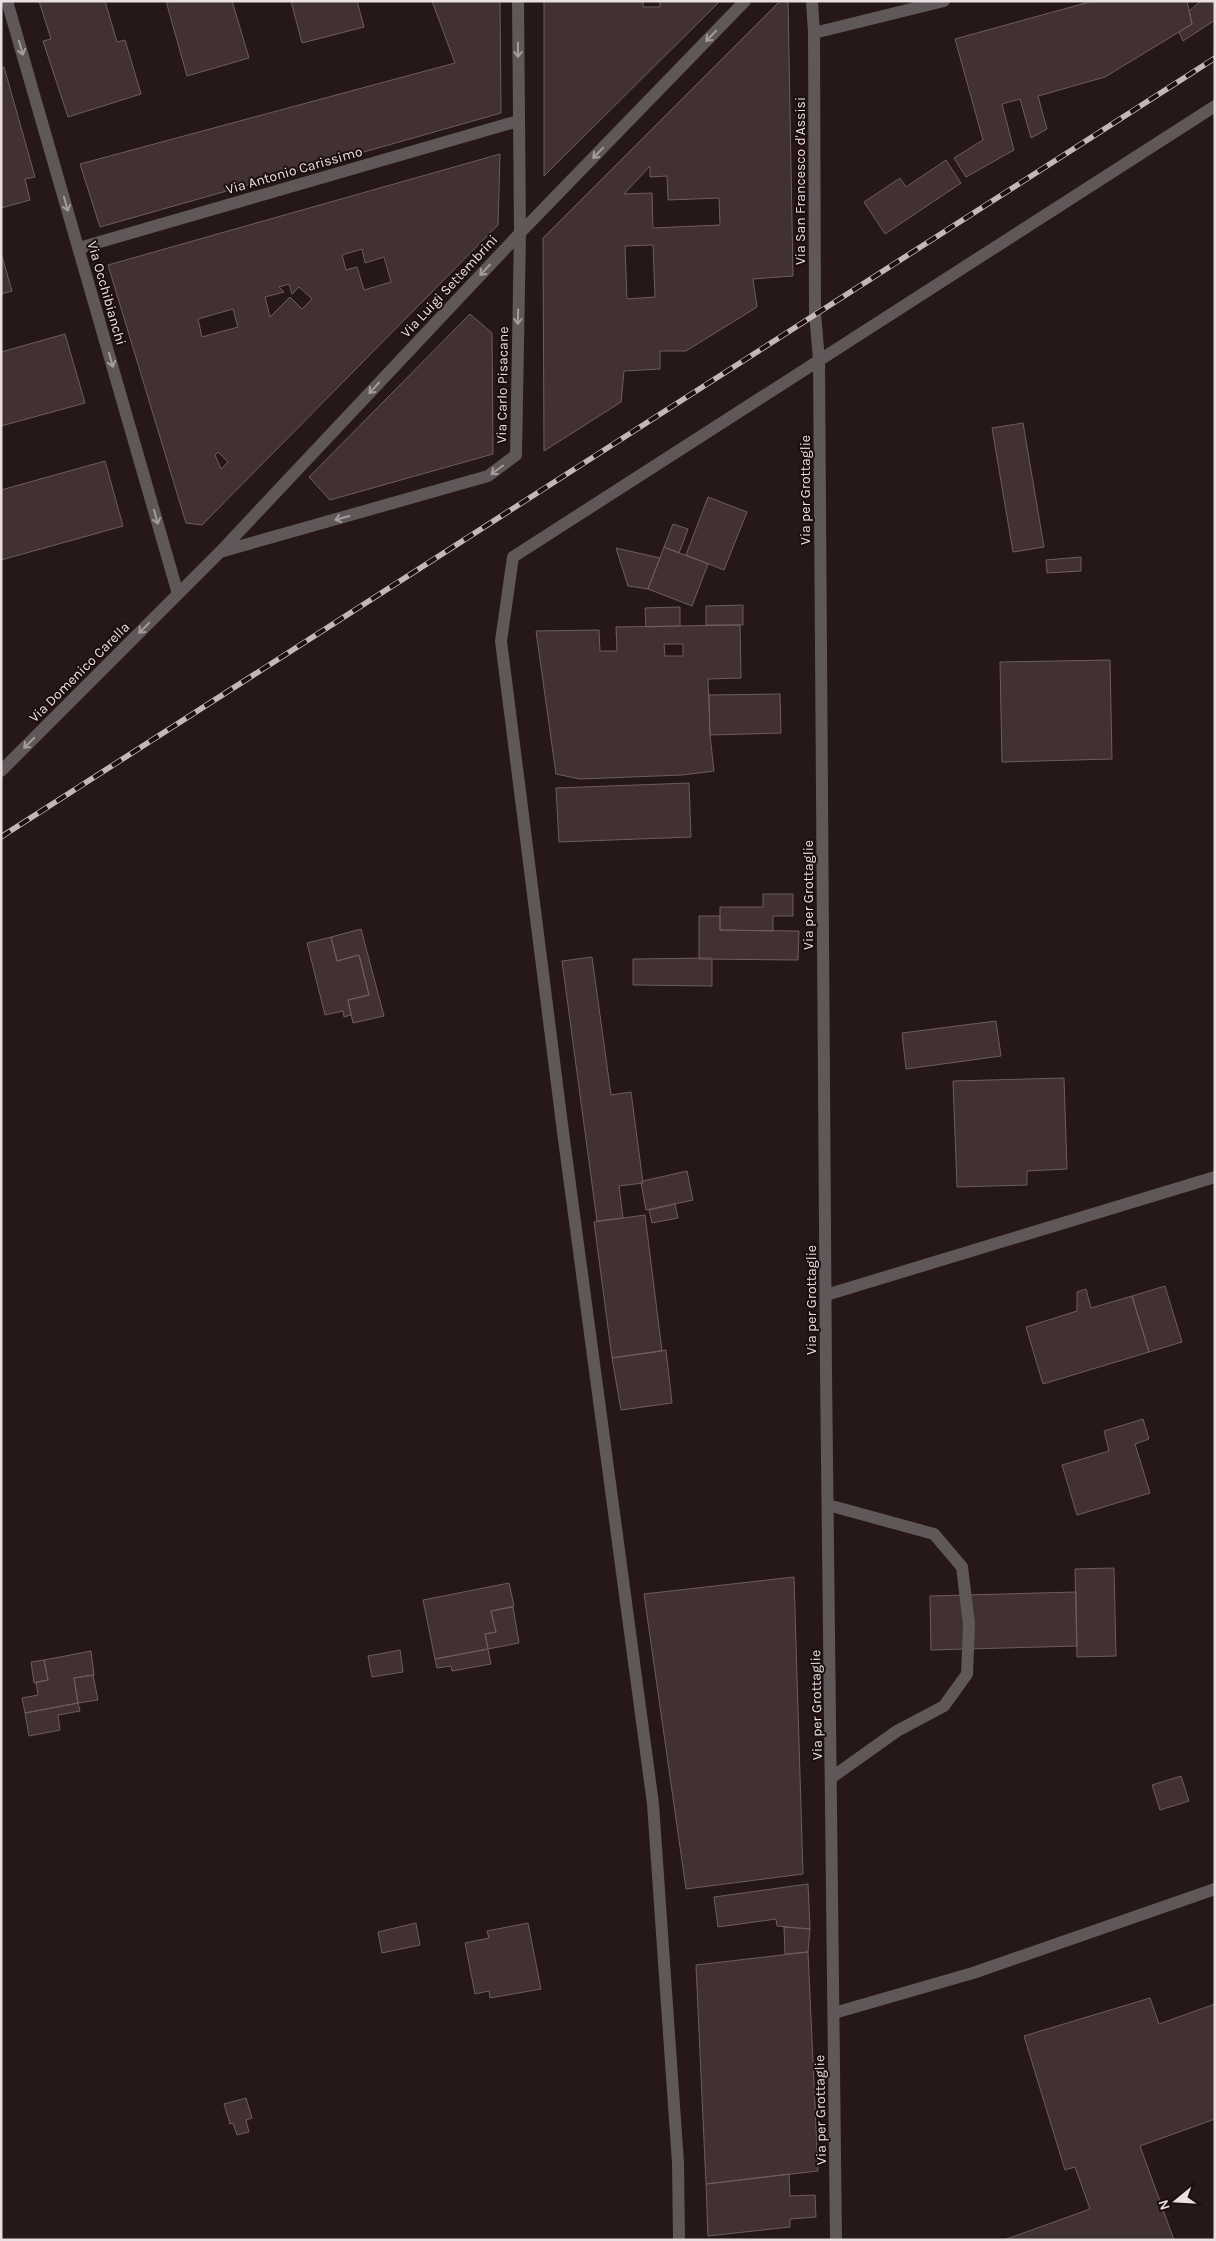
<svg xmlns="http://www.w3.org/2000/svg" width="1216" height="2241" viewBox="0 0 1216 2241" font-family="Karla,sans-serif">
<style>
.building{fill:#413133;stroke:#6e5d5e;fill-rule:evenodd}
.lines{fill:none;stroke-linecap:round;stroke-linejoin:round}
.minor{stroke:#5f5758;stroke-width:12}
.rail-casing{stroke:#c3b8b9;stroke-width:5.5}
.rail{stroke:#1c0e10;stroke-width:4;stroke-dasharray:11;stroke-linecap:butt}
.oneway{stroke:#a49c9c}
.labels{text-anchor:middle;stroke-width:4;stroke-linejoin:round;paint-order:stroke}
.street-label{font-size:14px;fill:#eae0e1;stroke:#1c0e10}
</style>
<rect width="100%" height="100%" fill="#261719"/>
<!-- building -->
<path class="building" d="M39,1h66l12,41 8,-2 16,54 -73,23 -25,-76 8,-2z
M166,1h66l17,57 -62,18z
M291,1h66l7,26 -62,16z
M432,1h68l1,112 -401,114 -20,-63 375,-101z
M544,1h99v6h17v-6h60l-176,175z
M780,1h8l5,275 -40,3 4,28 -71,44h-26v18l-36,2 -3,31 -77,49 -1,-213zM650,166v11l17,-1 1,24 51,-2 1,27 -67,3 -1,-35 -28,1zM653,245l2,52 -28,2 -2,-53z
M1093,1h94l5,23 -87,53 -67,19 9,33 -16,9 -11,-39 -18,5 12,46 -48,27 -12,-19 29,-18 -28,-101z
M1201,1h14v19l-32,21 -4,-9 13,-8 -3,-13z
M4,67l31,110 -10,2 5,21 -29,8v-140z
M500,154l-2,71 -296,300 -16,-2 -78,-258zM362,249l3,14 19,-6 7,25 -27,8 -7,-23 -11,3 -4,-15zM289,284l3,10 7,-7 13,12 -10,10 -12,-12 -20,20 -5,-20 19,-5 -5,-5zM233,309l5,18 -36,10 -4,-18zM218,452l10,10 -7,7 -6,-14z
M946,160l15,23 -76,51 -21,-32 36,-24 6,9z
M1,253l11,38 -11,3z
M470,314l22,19 1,121 -163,46 -21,-23z
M65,334l20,69 -84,23v-74z
M1023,423l21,124 -31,5 -21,-124z
M105,461l18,65 -122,34v-70z
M708,497l39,15 -23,58 -38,-15z
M673,524l15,5 -9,24 -15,-6z
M664,547l44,17 -16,42 -44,-17z
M616,548l44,10 -12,31 -20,-3z
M1081,557v14l-34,2 -1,-13z
M743,605v20h-37v-19z
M680,607v19l-34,1 -1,-19z
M740,625l1,53 -33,1 2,56 4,36 -32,4 -102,4 -24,-5 -20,-143 63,-1 1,21h17l-1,-24zM664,644h19v12h-18z
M1110,660l2,99 -110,3 -2,-100z
M780,694l1,39 -71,2 -1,-40z
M689,783l2,54 -132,5 -3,-54z
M763,894h30v22h-20v15l-53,-1v-23h43z
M699,916h21v14l79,1 -1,29 -99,-1z
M361,929l23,87 -31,7 -5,-23 21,-5 -10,-40 -22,6 -6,-24z
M331,937l6,24 22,-6 10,40 -21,5 3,15 -7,2 -1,-6 -18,4 -18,-72z
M592,957l19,138 20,-3 12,91 -24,3 4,32 -26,3 -35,-260z
M712,958v28l-79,-1v-26z
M996,1021l5,35 -95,13 -4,-36z
M1064,1078l3,91 -40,2v14l-70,2 -4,-106z
M687,1171l6,29 -47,10 -5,-27 2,-2z
M675,1204l3,14 -26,5 -3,-13z
M645,1215l17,136 -50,7 -18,-136z
M1165,1286l17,56 -33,10 -17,-56z
M1086,1289l5,19 41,-12 17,56 -106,32 -17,-57 51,-16v-19z
M666,1350l6,53 -51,7 -9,-52z
M1143,1419l6,20 -14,5 15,49 -73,22 -15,-50 47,-14 -5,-20z
M1114,1568l2,88 -39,1 -2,-88z
M794,1577l9,297 -117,15 -42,-295z
M509,1583l5,23 -23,5 5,21 -11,2 3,15 -53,10 -12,-59z
M1076,1592l1,54 -146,4 -1,-54z
M513,1607l6,36 -31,6 -3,-15 11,-2 -5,-21z
M488,1649l3,15 -39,7 -1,-5 -14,2 -2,-9z
M400,1650l3,22 -31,5 -4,-21z
M91,1651l3,24 -20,3 4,25 -53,10 -3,-15 16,-3 -2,-13 12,-2 -4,-20z
M44,1660l4,20 -14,3 -3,-21z
M93,1675l5,25 -20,3 -4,-25z
M78,1703l2,8 -22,4 2,15 -31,6 -4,-23z
M1181,1776l8,25 -29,9 -8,-25z
M808,1884l2,45 -33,-3 -1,-7 -58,8 -4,-30z
M416,1923l4,22 -38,8 -4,-21z
M528,1923l13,66 -51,9 -1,-7 -14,3 -10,-51 24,-5 -2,-7z
M784,1927l26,2 -2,23 -23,2z
M808,1952l10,219 -112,13 -10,-219z
M1150,1998l9,26 56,-20v115l-75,27 34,94h-170l86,-31 -15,-42 -10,3 -41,-134z
M246,2098l6,20 -6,2 3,12 -12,3 -4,-12 -3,1 -6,-20z
M789,2174l1,22 25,-1 1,22 -26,2v8l-82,9 -2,-52z"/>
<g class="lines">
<!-- minor -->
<path class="minor" d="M7,1l171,593
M812,1l2,32 1,280 4,47 7,1012 10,868
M814,33l130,-32
M79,248l439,-127
M220,552l268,-76 28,-21 4,-222 -2,-232
M1,771l219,-219 300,-319 225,-232
M826,1295l389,-118
M828,1505l106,29 28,33 7,57 -2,50 -23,32 -47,25 -66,47
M834,2013l139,-40 242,-84
M679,2240l-1,-77 -25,-359 -90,-672 -62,-491 12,-84 702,-451"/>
<defs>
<path id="rail" d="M1,837l1214,-779"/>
</defs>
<!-- rail casing -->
<use href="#rail" class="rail-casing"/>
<!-- rail -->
<use href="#rail" class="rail"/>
</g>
<!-- one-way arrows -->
<defs><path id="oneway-shaft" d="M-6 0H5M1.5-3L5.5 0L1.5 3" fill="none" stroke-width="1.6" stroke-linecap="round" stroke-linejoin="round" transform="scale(1.25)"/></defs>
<g class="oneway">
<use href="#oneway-shaft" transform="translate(711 36) rotate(134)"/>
<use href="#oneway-shaft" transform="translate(21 48) rotate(74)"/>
<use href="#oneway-shaft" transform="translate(518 50) rotate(90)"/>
<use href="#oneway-shaft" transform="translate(598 153) rotate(134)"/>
<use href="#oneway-shaft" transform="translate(66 204) rotate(74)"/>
<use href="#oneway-shaft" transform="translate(485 270) rotate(133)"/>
<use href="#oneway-shaft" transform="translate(518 317) rotate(91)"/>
<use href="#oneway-shaft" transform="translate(111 360) rotate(74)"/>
<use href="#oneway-shaft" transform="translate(374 388) rotate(133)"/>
<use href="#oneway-shaft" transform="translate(497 470) rotate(143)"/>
<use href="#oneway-shaft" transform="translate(156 517) rotate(74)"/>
<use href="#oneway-shaft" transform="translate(342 518) rotate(164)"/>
<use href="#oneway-shaft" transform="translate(144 628) rotate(135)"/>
<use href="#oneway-shaft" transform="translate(29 743) rotate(135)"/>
</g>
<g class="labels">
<!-- street labels -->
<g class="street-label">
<text transform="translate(294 170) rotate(-16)" y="5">Via Antonio Carissimo</text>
<text transform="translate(800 181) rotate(-90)" y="5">Via San Francesco d'Assisi</text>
<text transform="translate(449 286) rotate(-47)" y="5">Via Luigi Settembrini</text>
<text transform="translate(107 293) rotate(74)" y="5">Via Occhibianchi</text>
<text transform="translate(502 385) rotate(-89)" y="5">Via Carlo Pisacane</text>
<text transform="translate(805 490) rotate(-90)" y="5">Via per Grottaglie</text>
<text transform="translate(79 672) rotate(-45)" y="5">Via Domenico Carella</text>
<text transform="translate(808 895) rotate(-90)" y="5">Via per Grottaglie</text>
<text transform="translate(811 1300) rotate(-90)" y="5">Via per Grottaglie</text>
<text transform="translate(816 1705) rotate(-91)" y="5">Via per Grottaglie</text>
<text transform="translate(820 2110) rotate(-91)" y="5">Via per Grottaglie</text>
</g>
</g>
<!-- border -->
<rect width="1216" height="2241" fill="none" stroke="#eae0e1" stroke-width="5"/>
<!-- north arrow -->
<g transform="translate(1176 2201) rotate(252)" stroke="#1c0e10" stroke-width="4" paint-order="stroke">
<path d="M0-4L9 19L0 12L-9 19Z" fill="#eae0e1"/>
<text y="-8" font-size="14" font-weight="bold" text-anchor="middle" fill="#eae0e1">N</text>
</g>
</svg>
